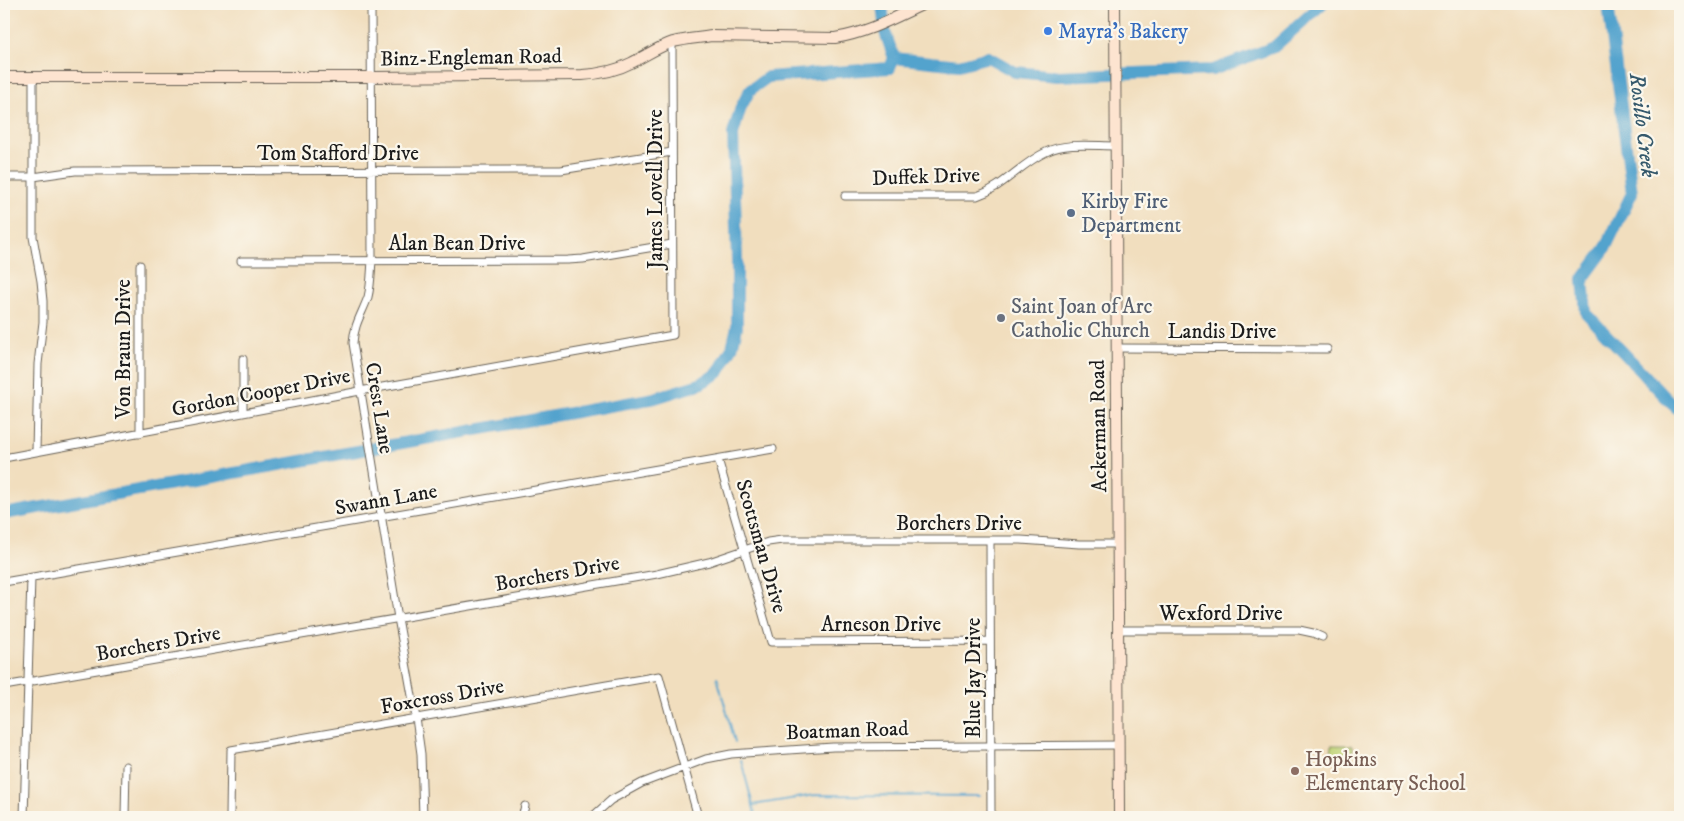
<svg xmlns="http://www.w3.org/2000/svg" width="1684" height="821" viewBox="0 0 1684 821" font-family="'IM FELL DW Pica',serif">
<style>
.park{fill:url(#park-tufts);stroke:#6e7849}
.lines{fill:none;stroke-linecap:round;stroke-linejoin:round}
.stream{stroke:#53a3cd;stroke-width:2}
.river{stroke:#53a3cd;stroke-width:12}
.street-casing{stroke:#676055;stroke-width:9}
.secondary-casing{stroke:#676055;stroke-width:12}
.street{stroke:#fff;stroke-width:7}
.secondary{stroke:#fde4d0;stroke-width:10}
.shop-dot{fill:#3f7fe0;stroke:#fbf7ec;stroke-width:2}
.service-dot{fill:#5c6f8a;stroke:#fbf7ec;stroke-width:2}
.worship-dot{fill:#6b7280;stroke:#fbf7ec;stroke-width:2}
.education-dot{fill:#8d6e63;stroke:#fbf7ec;stroke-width:2}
.labels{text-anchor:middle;stroke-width:4.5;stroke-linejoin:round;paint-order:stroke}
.shop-label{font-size:21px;fill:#366cbe;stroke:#fbf7ec;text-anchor:start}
.street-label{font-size:21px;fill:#1c1c1c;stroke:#fbf7ec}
.service-label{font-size:21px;fill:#4e5e75;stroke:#fbf7ec;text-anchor:start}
.worship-label{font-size:21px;fill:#5b616d;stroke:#fbf7ec;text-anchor:start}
.education-label{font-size:21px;fill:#785e54;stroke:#fbf7ec;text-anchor:start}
.water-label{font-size:22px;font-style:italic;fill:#35596c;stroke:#fbf7ec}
</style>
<defs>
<pattern id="park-tufts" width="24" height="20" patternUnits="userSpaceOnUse" patternTransform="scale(1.25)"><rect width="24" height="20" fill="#bfd376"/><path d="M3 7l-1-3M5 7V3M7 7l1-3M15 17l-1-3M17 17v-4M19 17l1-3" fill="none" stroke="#a4b566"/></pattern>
</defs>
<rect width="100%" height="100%" fill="#fbf7ec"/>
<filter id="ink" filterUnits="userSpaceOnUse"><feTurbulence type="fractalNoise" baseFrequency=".02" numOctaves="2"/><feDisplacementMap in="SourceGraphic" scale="10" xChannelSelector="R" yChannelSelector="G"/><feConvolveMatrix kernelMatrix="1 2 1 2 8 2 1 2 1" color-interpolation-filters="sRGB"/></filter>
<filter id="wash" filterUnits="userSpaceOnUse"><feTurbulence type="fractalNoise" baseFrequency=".0096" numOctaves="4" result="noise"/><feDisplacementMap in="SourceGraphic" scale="20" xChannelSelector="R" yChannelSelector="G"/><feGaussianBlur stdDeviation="1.12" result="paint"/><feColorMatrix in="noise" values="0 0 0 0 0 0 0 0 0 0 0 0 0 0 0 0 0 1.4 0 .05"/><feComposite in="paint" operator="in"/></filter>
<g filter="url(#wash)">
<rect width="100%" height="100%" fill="#f1debe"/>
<!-- park -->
<path class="park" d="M1331,745h22v10h-23z"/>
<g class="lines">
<!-- stream -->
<path class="stream" d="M717,677l18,65
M741,760l15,57
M753,805l62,-10 165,1"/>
<!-- river -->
<path class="river" d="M882,4l3,28 9,26 65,7 29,-8 27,15 42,4 156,-6 61,-23 48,-43
M1608,4l24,189 -27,56 -22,30 3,34 85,90 9,8
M4,514l651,-116 45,-14 18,-11 14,-25 5,-21v-68l-4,-125 8,-27 9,-17 18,-13 122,-9 4,-10"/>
</g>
</g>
<g filter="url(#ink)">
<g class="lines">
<defs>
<path id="street" d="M371,4l1,256c-1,13 -1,25 -4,37 -6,17 -14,27 -15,46l45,275 18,100 5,36 2,63
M33,77v160l8,44 2,20v21l-5,42 -2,87
M4,177h29l42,-6 486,-1 111,-18
M845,196h132c27,-9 43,-32 69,-44 20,-10 47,-6 69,-6
M241,261l327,-1 15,-1 89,-15
M140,265v168
M1116,348l211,1
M243,359v54
M4,458l356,-67 313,-56 -1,-292
M718,459l53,183 219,-1
M990,540l1,277
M4,582l769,-133
M1118,630h181l14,3 9,4
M4,686l653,-112 52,-12 59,-20 14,-2h239l58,4h39
M24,817l7,-239
M125,817l1,-51
M230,817l1,-67 428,-74 39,141
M522,817l3,-11
M592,817l19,-17 31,-17 64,-24 25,-5 102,-7 286,-2"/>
<path id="secondary" d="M1115,4l4,813
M4,77h367l211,-2c17,-1 34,-4 49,-12 14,-7 27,-16 42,-21 13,-3 26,-4 39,-6l123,2c32,-5 61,-21 89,-34"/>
</defs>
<!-- street casing -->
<use href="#street" class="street-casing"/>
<!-- secondary casing -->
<use href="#secondary" class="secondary-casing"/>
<!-- street -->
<use href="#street" class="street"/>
<!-- secondary -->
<use href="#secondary" class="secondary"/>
</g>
</g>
<!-- markers -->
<circle class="shop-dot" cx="1048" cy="31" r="5"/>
<circle class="service-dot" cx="1071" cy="213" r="5"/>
<circle class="worship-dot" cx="1001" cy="318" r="5"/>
<circle class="education-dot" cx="1295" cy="771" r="5"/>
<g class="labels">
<!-- shop labels -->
<g class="shop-label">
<text x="1058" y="38">Mayra's Bakery</text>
</g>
<!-- street labels -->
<g class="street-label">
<text transform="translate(471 57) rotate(-1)" y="7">Binz-Engleman Road</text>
<text x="338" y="160">Tom Stafford Drive</text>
<text transform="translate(926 176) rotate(-2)" y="7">Duffek Drive</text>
<text transform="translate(655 189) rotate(-90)" y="7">James Lovell Drive</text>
<text x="457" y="250">Alan Bean Drive</text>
<text x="1222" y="338">Landis Drive</text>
<text transform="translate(123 349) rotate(-90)" y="7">Von Braun Drive</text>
<text transform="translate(261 392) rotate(-11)" y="7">Gordon Cooper Drive</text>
<text transform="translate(380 408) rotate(81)" y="7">Crest Lane</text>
<text transform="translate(1098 426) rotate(-91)" y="7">Ackerman Road</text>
<text transform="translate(386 499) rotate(-10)" y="7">Swann Lane</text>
<text x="959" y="530">Borchers Drive</text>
<text transform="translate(762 546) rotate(74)" y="7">Scottsman Drive</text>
<text transform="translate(557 573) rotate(-10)" y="7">Borchers Drive</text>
<text x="1221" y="620">Wexford Drive</text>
<text x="881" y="631">Arneson Drive</text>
<text transform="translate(158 643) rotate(-10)" y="7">Borchers Drive</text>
<text transform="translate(973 678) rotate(-90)" y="7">Blue Jay Drive</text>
<text transform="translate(442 696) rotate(-10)" y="7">Foxcross Drive</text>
<text transform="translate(847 730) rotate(-2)" y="7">Boatman Road</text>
</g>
<!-- service labels -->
<g class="service-label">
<text x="1081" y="208">Kirby Fire<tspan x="1081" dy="24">Department</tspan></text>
</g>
<!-- worship labels -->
<g class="worship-label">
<text x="1011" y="313">Saint Joan of Arc<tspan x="1011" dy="24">Catholic Church</tspan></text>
</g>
<!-- education labels -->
<g class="education-label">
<text x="1305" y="766">Hopkins<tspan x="1305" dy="24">Elementary School</tspan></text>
</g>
<!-- water labels -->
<g class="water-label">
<text transform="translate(1644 125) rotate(83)" y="8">Rosillo Creek</text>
</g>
</g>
<!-- margin -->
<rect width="1684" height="821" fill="none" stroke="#fbf7ec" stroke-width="20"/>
</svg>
